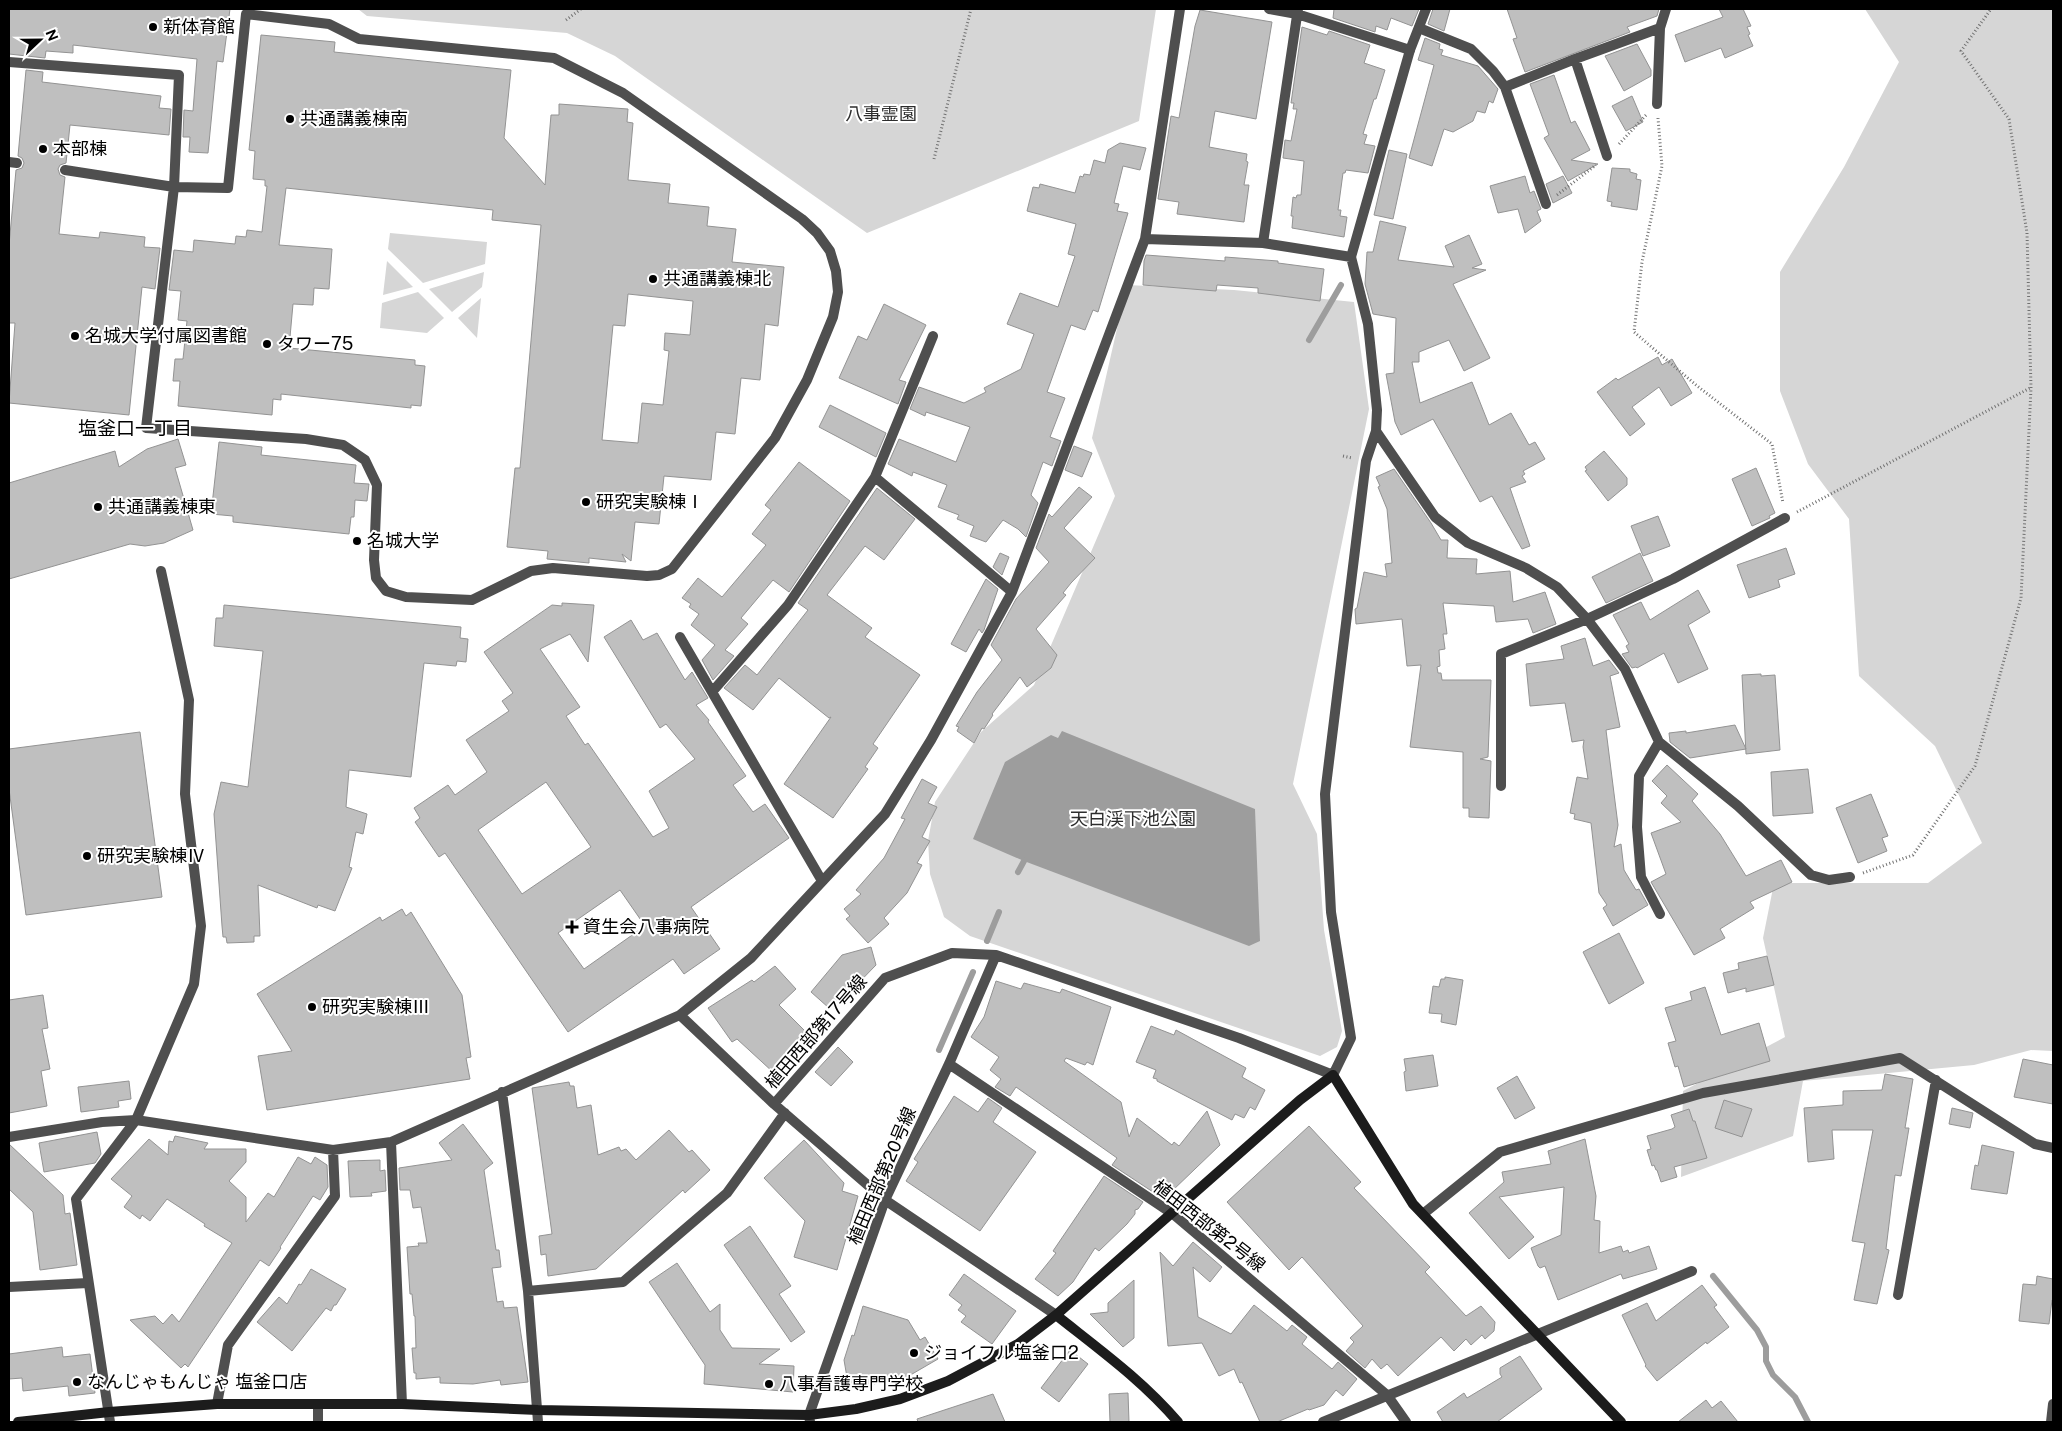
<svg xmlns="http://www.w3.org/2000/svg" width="2062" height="1431" viewBox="0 0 2062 1431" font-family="'Public Sans','Noto Sans JP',sans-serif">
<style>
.green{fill:#d6d6d6}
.water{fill:#9d9d9d}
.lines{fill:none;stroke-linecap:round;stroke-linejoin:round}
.stream{stroke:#9d9d9d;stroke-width:6}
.building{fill:#bfbfbf;stroke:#939393;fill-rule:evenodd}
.path{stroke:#717171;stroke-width:3;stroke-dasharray:1 2.5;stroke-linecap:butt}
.lane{stroke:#4f4f4f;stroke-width:10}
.street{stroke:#4f4f4f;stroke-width:10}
.secondary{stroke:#1c1c1c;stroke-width:10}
.poi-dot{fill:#000;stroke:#fff;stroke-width:2}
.labels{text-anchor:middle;stroke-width:4;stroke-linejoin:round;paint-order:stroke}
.poi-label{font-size:18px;fill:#000;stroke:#fff;text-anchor:start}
.park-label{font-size:18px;fill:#2d2d2d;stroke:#fff}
.street-label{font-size:18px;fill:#000;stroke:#fff}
.neighbourhood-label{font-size:19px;fill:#000;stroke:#fff}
</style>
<rect width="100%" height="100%" fill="#fff"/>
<!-- green -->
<path class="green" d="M358,9h798l-17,112 -272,112 -252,-177 -48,-23 -200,-17z
M1865,9h188v1042l-22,-1 -57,15 -171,16 -10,55 -112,41 2,-86 102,-54 -22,-99 11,-55h154l54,-40 -47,-97 -76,-70 -10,-157 -41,-55 -28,-73v-119l64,-105 55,-105z
M390,233l97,9 -2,22 -62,19 -35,-34z
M387,261l26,26 -30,8z
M484,272l-2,15 -30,25 -23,-23z
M1127,285l107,5 120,12 15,107 -76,375 24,50 7,96 18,101 -5,16 -17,9 -350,-120 -26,-19 -14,-43 -2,-33 7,-39 46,-70 53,-47 81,-189 -23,-58z
M418,292l26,26 -17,15 -47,-5 2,-25z
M481,298l-4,40 -19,-20z"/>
<!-- water -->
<path class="water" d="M1062,731l193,78 5,132 -11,5 -225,-85 -51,-22 32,-77 46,-27 7,3z"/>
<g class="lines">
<!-- stream -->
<path class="stream" d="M1309,340l32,-55
M1018,872l6,-11
M987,941l12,-29
M939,1050l34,-78
M1713,1276l44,54 9,17v14l7,14 22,22 13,25"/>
</g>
<!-- building -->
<path class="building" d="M9,9h221l-7,53 -6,-1 -9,92 -19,-1 1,-15h-7l1,-27 9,1 4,-52 -124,-14v8l-27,-2 -1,7 -36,-4z
M1334,9h85l-7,17 -21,-8 -4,12 -11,-4 -1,6 -42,-14z
M1433,9h17l-6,22 -16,-7z
M1507,9h152l-2,7 -30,11 3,5 -105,40 -12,-33 4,-1z
M1719,9h24l8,17 -4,1 3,7 -2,1 5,11 -28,12 -4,-10 -36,14 -10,-27 48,-18z
M1200,10l72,12 -16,97 -41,-8 -6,36 38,7 -1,7 2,1 -4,23h5l-5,37 -67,-8 2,-12 -21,-3 13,-83 8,2 16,-92z
M1302,27l25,8 2,-4 41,14 -6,18 21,7 -9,29h-2l-11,35 4,1 -3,9 11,2 -7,27 -22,-3 -1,3h-2l-5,37h3l-1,6 7,1 -3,20 -52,-9 1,-12h-2l2,-19 3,1 1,-3h4l3,-34 -21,-3 2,-18 6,1 6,-32h-4l1,-6h-3z
M261,35l74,7 -1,10 177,18 -7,68 41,47 6,-70h8v-11l69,5 -1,13 6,1 -5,57 42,4 -2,19 41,4 -2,19 29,3 -4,33 52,5 -6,59 -13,-2 -5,56 -19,-2 -6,56 -19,-2 -5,48 -47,-4 -5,48 -24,-2 -4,39 -9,-7 4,8 -37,-4v5l-42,-4 1,-8 -41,-4 8,-79h5l21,-243 -49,-5 1,-10 -207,-22 -7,57 53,4 -3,40 -15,-1 -1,17 -20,-1 -4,44 126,12v5l10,1 -4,40 -10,-1v3l-130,-14v6l-8,-1 -1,16 -94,-9 2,-25h-7l2,-22h8l4,-38 -9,-1 3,-29 -12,-1 5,-40 19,2 1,-12 41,4 1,-8 10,1 1,-7 15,2 5,-46h-2v-6l-12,-1 2,-28 -6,-1zM628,294l65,7 -3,34 -25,-2 -1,17 5,1 -6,54 -21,-2 -4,40 -36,-3 11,-115 12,1z
M1425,38l15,6 -1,5 4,1 -2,5 37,11 20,23 -5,14 -4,-2 -4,12 -8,-2 -4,10 -20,11 -9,-3 -12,37 -23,-8 25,-93 -16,-5z
M1637,44l14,26v6l-27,15 -19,-35z
M26,70l17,2 -1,10 119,14 -2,12 12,1 -2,26 -99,-10 -4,38 -6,2 -2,4 2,6 5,2 -6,57 40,4 1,-6 45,5 -1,10 16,1 -5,41 -13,-2 -13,128 -120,-12 6,-80h-6v-78l7,-75 6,-2 2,-5 -2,-5 -4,-2z
M1554,75l17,48 4,-2 15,29 -19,10 27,4 -30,17 -24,-43 5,-3 -19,-51z
M1632,96l11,26 -17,9 -14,-25z
M1120,143l26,5 -6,22 -17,-4 -9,37 5,1 -2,7 11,2 -30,99 -5,-2 -8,20 -14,-5 -24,67 18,6 -15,39 11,4 -9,25 -9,-4 -12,33 7,8 -12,34 -8,-8 -15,-9 -17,22 -16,-6 4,-10 -17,-7 2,-4 -21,-8 9,-22 -34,-13 -1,4 -24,-12 11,-25 57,23 14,-35 -44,-15 -1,4 -15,-7 9,-22 45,16 22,-11 -2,-4 37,-19 13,-35 -27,-10 13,-31 38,14 17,-51 -7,-2 8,-30 -49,-13 6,-24 6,1 1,-4 35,9 5,-17 3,1 1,-3 6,1 4,-15 11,3 3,-13z
M1389,150l18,4 -14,65 -19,-4z
M1612,168l18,1v3l7,2 -1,5 5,1 -4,30 -26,-4 1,-4 -5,-1z
M1525,176l5,17 4,-2 7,18 -4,2 4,10 -16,12 -7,-24 -20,4 -8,-27z
M1563,176l9,17 -19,10 -7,-19z
M1380,221l26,6 -8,33 56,7 -9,-21 24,-11 13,29 -10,4 14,2 -33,14 37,74 -26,13 -15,-31 -30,12v10h-7l8,41 52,-21 17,43 22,-12 18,32 6,-3 10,17 -22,12 2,3 -3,2 4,6 -16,6 20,58 -8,3 -30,-53 -12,6 -47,-83 -32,16 -6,-13 -9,-48 8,-1 2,-55 -23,-4 -8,-30 2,-32h6z
M1146,255l79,6v-4l53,4v2l46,6 -4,32 -62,-8v-5l-41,-3 -1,6 -73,-6 1,-24z
M884,304l42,21 -27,55 7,2 -8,22 -59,-26 19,-42 9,4z
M1658,357l4,8 10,-6 20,34 -21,13 -12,-19 -27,20 13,17 -15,12 -33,-44 19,-14 2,2z
M830,405l56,28 -10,24 -57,-30z
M178,439l8,26 -11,3 18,62 -29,13 -19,3 -15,-2 -121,35v-96l106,-32 4,16 28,-18z
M219,442l43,5 -1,8 95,10 -2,18 15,1 -2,17 -12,-1 -1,17h-3l-2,17 -116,-12v-6l-22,-2z
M1074,446l18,7 -10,24 -17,-7z
M1604,451l23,27v7l-19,16 -23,-30 2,-1 -2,-3z
M799,462l51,39 -61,91 -16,-12 -32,38 7,6 -23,26 9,6 -21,24 -11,-20 13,-15 -24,-20 8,-11 -10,-7 2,-3 -9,-6 16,-20 24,19 44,-52 -14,-11 19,-24 -6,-5z
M1756,468l19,45 -6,3 1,2 -18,8 -20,-47z
M1394,469l37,54 10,17h7l-1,18 30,1 -1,15 34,-3 3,31 32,-10 11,32 -23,9 -5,-14 -32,3 -2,-16 -51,-3 4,31h-4l2,15 -6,1 1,16 -3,1 1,6h3l1,7h49l-3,77 -8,2 11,2 -2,57 -20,-1v-9h-6v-56l-53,-5 11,-82 -14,1 -5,-47 -46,5 -1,-15 2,-1 7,-36 23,5 -2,-13 7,-1 -5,-54 -9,-22 2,-1 -4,-9z
M1079,487l13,10 -28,31 31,30 -24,25 -8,10 3,2 -30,34 21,26 -6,13 -24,19 -7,-10 -28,37 1,1 -9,14 -2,-1 -8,15 -17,-12 2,-4 -3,-1 21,-34 25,-32 -11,-15 25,-46 33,-37 -13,-14 13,-34 3,3z
M877,488l38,31 -31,41 -19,-14 -38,49 45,33 -7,9 55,38 -47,69 5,4 -13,19 3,2 -35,49 -49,-34 47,-67 -2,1 -50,-40 -26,32 -29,-22 21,-23 12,10 51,-65 -10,-7z
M1658,516l12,30 -27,10 -12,-30z
M1786,548l9,26 -17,6 2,7 -31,11 -12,-33z
M1000,553l9,4 -7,18 -9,-8z
M1640,553l13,28 -47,22 -14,-26z
M986,579l12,10 -14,41 -2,3 -3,-4 -13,23 -15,-8z
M1698,590l12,22 -22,13 20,44 -30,14 -14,-30 -27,15 -1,-1 -4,1 -10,-14 7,-2 -3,-6 3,-2 -16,-29 28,-13 9,18z
M562,603l32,2 -6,57 -18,-28 -30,15 40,58 -14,9 19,29 3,-2 65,94 16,-9 -20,-37 46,-32 -29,-35 -6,4 -56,-91 27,-17 12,20 14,-7 28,47 7,-8 16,26 -12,7 13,15 -1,2 38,54 -13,9 20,27 12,-8 24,34 -98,69 29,42 -36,25 -11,-15 -105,73 -123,-179 -6,4 -24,-35 5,-4 -6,-10 34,-23 7,10 32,-23 -21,-32 43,-29 -7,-10 11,-8 -29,-41 68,-47 10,1zM546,782l45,65 -69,47 -44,-64zM620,890l25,36 -61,43 -26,-36z
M224,605l237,22 -1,11 8,1 -2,23 -9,-1 -1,5 -32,-3 -13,114 -62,-7 -3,37 21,7 -4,20 -7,-2 -7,35 3,1 -17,43 -17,-6 -1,3 -59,-23 2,51h-6v6l-27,1 -1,-6h-3l-1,-11 -8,-112 7,-32 27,5 15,-136 -49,-5 2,-28h7z
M1585,638l8,28 16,-6 10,13 -9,3 10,51 -14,3 12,95 -4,22 7,-3 3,26 12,20 3,-1 9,16 -35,21 -10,-18 4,-3 -8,-12 -8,-70 -17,-4 1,-5 -5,-1 7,-36 11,2 -5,-32 1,-7 -12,2 -7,-39 -35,3 -4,-42 38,-5 -3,-13z
M1761,674v2l14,-1 5,75 -34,4 -4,-79z
M1735,725l11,24 -56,9 -20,-16 -1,-9 17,-2v2z
M140,732l22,165 -136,18 -17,-126v-40z
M1667,765l31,29 -6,7 28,33 26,42 35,-16 11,22 -42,20 4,6 -34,21 5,9 -31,17 -43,-73 15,-8 -15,-41 30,-11 -20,-19 6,-7 -15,-15z
M1808,769l5,44 -40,3 -2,-44z
M922,779l15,8 -9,16 9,4 -15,30 8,4 -13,22 5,2 -15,28 -23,25 5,6 -21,19 -22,-24 4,-3 -6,-7 17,-15 -5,-4 28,-32 21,-39 -4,-1z
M1871,794l17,42 -6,2 5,13 -29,12 -22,-55z
M402,909l4,7 5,-4 51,83 9,62 -5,1 4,21 -203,31 -9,-54 34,-5 -35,-57 123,-77 2,4z
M1619,933l25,50 -35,21 -26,-52z
M871,947l5,18 -34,35 -3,-3 -10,11 -18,-16 31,-37z
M1767,956l7,29 -28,7v-4l-18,5 -5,-20 16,-4 -1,-6z
M775,966l21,23 -17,16 29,29 -22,22 1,2 -13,15 -37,-34 -5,3 -24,-34 44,-28 2,2z
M1445,977l18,3 -7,45 -15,-3 1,-8 -13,-1 4,-27 6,1 2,-8h4z
M996,981l25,8 3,-6 36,10 2,-4 49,18 -18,58 -6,-3 -2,3 -19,-7 -2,3 57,41 8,35 8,-19 35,27 2,-3 5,4 28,-35 13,34 -49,47h-18l-41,-27 5,-7 -101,-71 -6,9 -15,-9 6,-8 -11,-9 9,-13 -28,-20 13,-20z
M1705,987l16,48 38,-12 11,38 -86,26 -6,-21 -3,1 -7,-24 8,-2 -11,-33 27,-8 -2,-8z
M43,995l5,33 -6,1 8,40 -9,2 6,35 -38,7v-113z
M1151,1026l23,9 2,-5 70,38 -4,9 23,13 -10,20 -5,-3 -6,11 -9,-4 -3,6 -75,-39v-2l-4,-1 3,-8 -20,-8z
M838,1047l15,15 -22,24 -16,-14z
M1433,1055l5,31 -32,5 -2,-19 2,-1 -2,-12z
M2023,1059l30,6v39l-39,-7z
M1885,1074l28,5 -8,49h4l-8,48 -6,-1 -9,74 3,1 -12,54 -23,-4 11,-57 -13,-2 21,-111h-41l2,29 -26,3 -4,-54 39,-3v-14l39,-1z
M1517,1076l18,32 -20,11 -18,-31z
M129,1081l2,18 -13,2 1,6 -38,5 -3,-25z
M569,1082l1,4h4l3,22 14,-3 7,50 21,-8 2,4 5,-2 10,11 33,-30 20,22 3,-2 18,20 -25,23 -2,-3 -87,79 -48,7 -2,-22 -5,1 -2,-19 13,-2 -20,-146z
M954,1096l24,16 10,-14 14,10 -9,14 43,30 -56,79 -74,-50 12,-19 -4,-3z
M1724,1100l28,9 -10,28 -27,-9z
M1952,1108l21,5 -3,15 -21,-4z
M1689,1109l4,12h2l12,37 -33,9 3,10 -16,5 -4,-12h-1l-2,-5 -2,1 -5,-16 4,-1 -4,-13 25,-7 3,-2 -4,-12z
M463,1124l30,39 -9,7 12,80h3l2,17 -9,1 5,34 6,-1 1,7 13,-1 11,75 -27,3 -1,-5 -27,4 -33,-1v-6l-24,2v-6h-2l-2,-25h4l-1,-32h-1l-2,-22h-2l-3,-47 12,-1 -1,-3h9l-6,-36 -8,1 -3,-18h-10l-1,-22 53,-8 -13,-17z
M1309,1126l52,56 -7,6 76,79 -5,5 41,44 15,-10 14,16 -1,9 -9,8 -3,-4 -11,10 -5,-6 -12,12 -13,-14 -43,39 -11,-12 -6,5 -9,-10 -7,9 -19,-17 8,-9 -4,-4 13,-12 -61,-69 -13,13 -62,-68z
M97,1132l4,22 -6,9 -51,9 -5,-29z
M175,1136l33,7 -4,6h42v13l-17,19 17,16v25l22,-29 6,4 24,-40 13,7 4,-7 12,8 1,22 -8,13 -7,-4 -33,51 1,1 -12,18 -9,-6 -72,107 -3,-3 -4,4 -51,-48 25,-4 8,8 9,-10 7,8 53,-79 -28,-17 1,-2 -38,-25 -17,22 -8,-6 -2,4 -16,-12 8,-11 -21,-17 38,-40 19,16 1,-14 4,1z
M1585,1139l11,57 -2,24 6,1 -1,32 22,-7 2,6 5,-2 1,3 20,-7 8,23 -34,10 -2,-5 -63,26 -13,-34 -5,2 -2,-2 -7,-18 30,-13 3,-48 -65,10 35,40 -25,22 -40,-46 35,-31 -2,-10 49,-8 -3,-13z
M804,1140l40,43 -2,8 16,5 -21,74 -43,-13 11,-36 -41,-43z
M9,1144l54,51 2,19 5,-1 7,52 -37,5 -7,-58 -24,-23z
M1982,1145l32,7 -7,42 -36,-5 4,-24 3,1z
M380,1160v11l5,-1 1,21 -15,2 1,3 -22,1 -2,-36z
M1104,1176l39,26 -5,7 -3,1v4l-8,10 -28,27 -4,-3 -22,34 -15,14 -23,-17 21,-26 -3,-2z
M750,1226l41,60 -12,8 26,38 -14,10 -67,-97z
M1193,1242l29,25 -12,15 -17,-15 5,50 33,17 23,-29 33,26 5,-6 15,12 -5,7 30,25 6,-7 19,17 -14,17 -7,-6 -12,15 -15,5 -1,-1 -31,13h-17l-18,-40 -2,1 -6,-14 -15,7 -17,-33 -34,3 -8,-94 13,14z
M677,1263l33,49 10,-8v26l12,18 48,1 -21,15 35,2 -1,26 -89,-8 1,-19 -56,-83z
M311,1269l35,20 -10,16h-2l-3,6 -5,-3 -34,43 -35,-29 22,-25 8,7 12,-20 2,1z
M964,1274l52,37 -24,33 -31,-22 5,-6 -8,-6 4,-5 -13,-10z
M2037,1276l16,3v21h-1l-3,24 -30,-3 4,-37 13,1z
M1134,1280v58l-11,9 -33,-33 18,-2v-9z
M1702,1285l15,20 -3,2 15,20 -22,17 -1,-2 -49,39 -12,-15 1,-1 -24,-50 25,-12 9,18z
M863,1306l45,14 12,20 5,-3 13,22 -31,18 -58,12 -5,-29 8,-25 2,1z
M62,1347l1,10 27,-3 5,39 -26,3 -1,-10 -45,5 -1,-13 -13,1v-25z
M1070,1350l18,14 -29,38 -18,-14z
M1520,1356l22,33 -45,33h-54l-6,-10 27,-19 3,5 35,-21 -2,-3v-6z
M1128,1393l1,29h-19l-1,-28z
M993,1394l12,28h-87l-1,-3z
M1706,1400l6,8 9,-7 17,21h-60z"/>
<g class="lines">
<!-- path -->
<path class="path" d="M566,20l15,-11
M1658,118l4,48 -20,96 -8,70 62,53 76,59 11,59
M1619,144l28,-30
M934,159l37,-150
M1557,195l39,-30
M1343,456l9,2
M1797,512l233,-124
M1863,873l50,-18 62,-89 46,-168 10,-210 -4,-155 -18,-114 -48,-68 30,-42"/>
<!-- lane -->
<path class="lane" d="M9,62l170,13 -5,112 -28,241 160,11 37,6 22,15 12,25 -3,75 2,18 10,13 20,6 66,3 59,-29 22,-3 94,8 12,-1 13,-6 103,-131 32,-58 26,-63 5,-25 -2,-21 -6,-20 -13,-18 -15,-14 -179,-126 -69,-35 -195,-19 -30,-15 -83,-10 -18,174 -54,-1 -109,-17
M9,162l8,1
M1351,257l59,-207 16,-41
M136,1120l58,-136 7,-58 -16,-132 4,-94 -28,-129"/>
<!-- street -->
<path class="street" d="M1269,9l28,5 113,36
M1419,28l52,21 22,22 12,16 41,117
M1575,59l32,97
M1505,87l70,-28 85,-31
M1657,104l3,-76 6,-19
M1263,243l35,-234
M1376,431l59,86 33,26 58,25 31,19 30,32 38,50 34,73 79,64 73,69 18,5 21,-3
M875,477l137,115
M680,637l142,244
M712,692l76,-87 87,-128 58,-141
M1659,742l-20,34 -2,51 4,50 19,37
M1501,786v-132l86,-35 86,-40 112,-61
M680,1015l94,89 111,96 171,115
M949,1064l224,150 214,181 19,27
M502,1092l26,199 10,131
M774,1104l111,-126 67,-25 44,2 243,83 94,37 18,-37 -20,-126 -6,-118 41,-333 10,-30 1,-21 -9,-86 -17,-67 -88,-14 -118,-4
M9,1137l93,-15 34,-2 197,30 58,-8 289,-127 71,-57 134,-144 46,-74 81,-148 133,-353 35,-230
M391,1142l11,262
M1423,1214l77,-62 203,-59 197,-35 135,86 18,4
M9,1287l79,-4
M528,1291l95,-9 104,-89 58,-80
M1898,1295l38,-215
M217,1404l11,-59 107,-149 -2,-46
M110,1422l-34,-223 60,-79
M318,1422v-17
M810,1422l-1,-7 76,-215 64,-136 47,-109
M1323,1422l369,-151
M2051,1422l2,-18"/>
<!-- secondary -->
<path class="secondary" d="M1056,1315c44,35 86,65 122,107
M18,1422l91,-10 108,-8h185l136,6 271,5 47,-6 44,-10 48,-18 70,-37 38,-29 244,-215 33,-25 80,129 208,218"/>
</g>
<!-- markers -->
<g class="poi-dot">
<circle cx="153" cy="27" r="5"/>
<circle cx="290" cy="119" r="5"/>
<circle cx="43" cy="149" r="5"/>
<circle cx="653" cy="279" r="5"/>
<circle cx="75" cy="336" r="5"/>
<circle cx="267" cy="344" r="5"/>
<circle cx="586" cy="502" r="5"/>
<circle cx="98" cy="507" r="5"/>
<circle cx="357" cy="541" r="5"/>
<circle cx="87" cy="856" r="5"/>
<path d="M569.5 919.5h5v5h5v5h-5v5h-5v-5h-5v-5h5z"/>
<circle cx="312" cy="1007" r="5"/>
<circle cx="914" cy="1353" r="5"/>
<circle cx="77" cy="1382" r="5"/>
<circle cx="769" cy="1384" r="5"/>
</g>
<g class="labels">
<!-- poi labels -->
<g class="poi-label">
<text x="163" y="33">新体育館</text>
<text x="300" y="125">共通講義棟南</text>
<text x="53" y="155">本部棟</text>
<text x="663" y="285">共通講義棟北</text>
<text x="85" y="342">名城大学付属図書館</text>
<text x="277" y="350">タワー75</text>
<text x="596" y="508">研究実験棟Ⅰ</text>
<text x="108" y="513">共通講義棟東</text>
<text x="367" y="547">名城大学</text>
<text x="97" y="862">研究実験棟Ⅳ</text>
<text x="583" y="933">資生会八事病院</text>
<text x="322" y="1013">研究実験棟Ⅲ</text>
<text x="924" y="1359">ジョイフル塩釜口2</text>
<text x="87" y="1388">なんじゃもんじゃ 塩釜口店</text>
<text x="779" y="1390">八事看護専門学校</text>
</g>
<!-- park labels -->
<g class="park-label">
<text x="881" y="120">八事霊園</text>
<text x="1133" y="825">天白渓下池公園</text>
</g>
<!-- street labels -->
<g class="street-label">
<text transform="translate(816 1032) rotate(-49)" y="6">植田西部第17号線</text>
<text transform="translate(882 1176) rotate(-67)" y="6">植田西部第20号線</text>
<text transform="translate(1209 1226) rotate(38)" y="6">植田西部第2号線</text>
</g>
<!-- neighbourhood labels -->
<g class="neighbourhood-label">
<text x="135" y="435">塩釜口一丁目</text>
</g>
</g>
<!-- border -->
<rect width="2062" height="1431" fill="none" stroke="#000000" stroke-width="20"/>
<!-- north arrow -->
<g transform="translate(40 40) rotate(68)" stroke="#ffffff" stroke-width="4" paint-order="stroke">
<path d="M0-4L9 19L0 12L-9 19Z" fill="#000000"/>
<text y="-8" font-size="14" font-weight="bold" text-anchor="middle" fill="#000000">N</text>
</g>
</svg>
